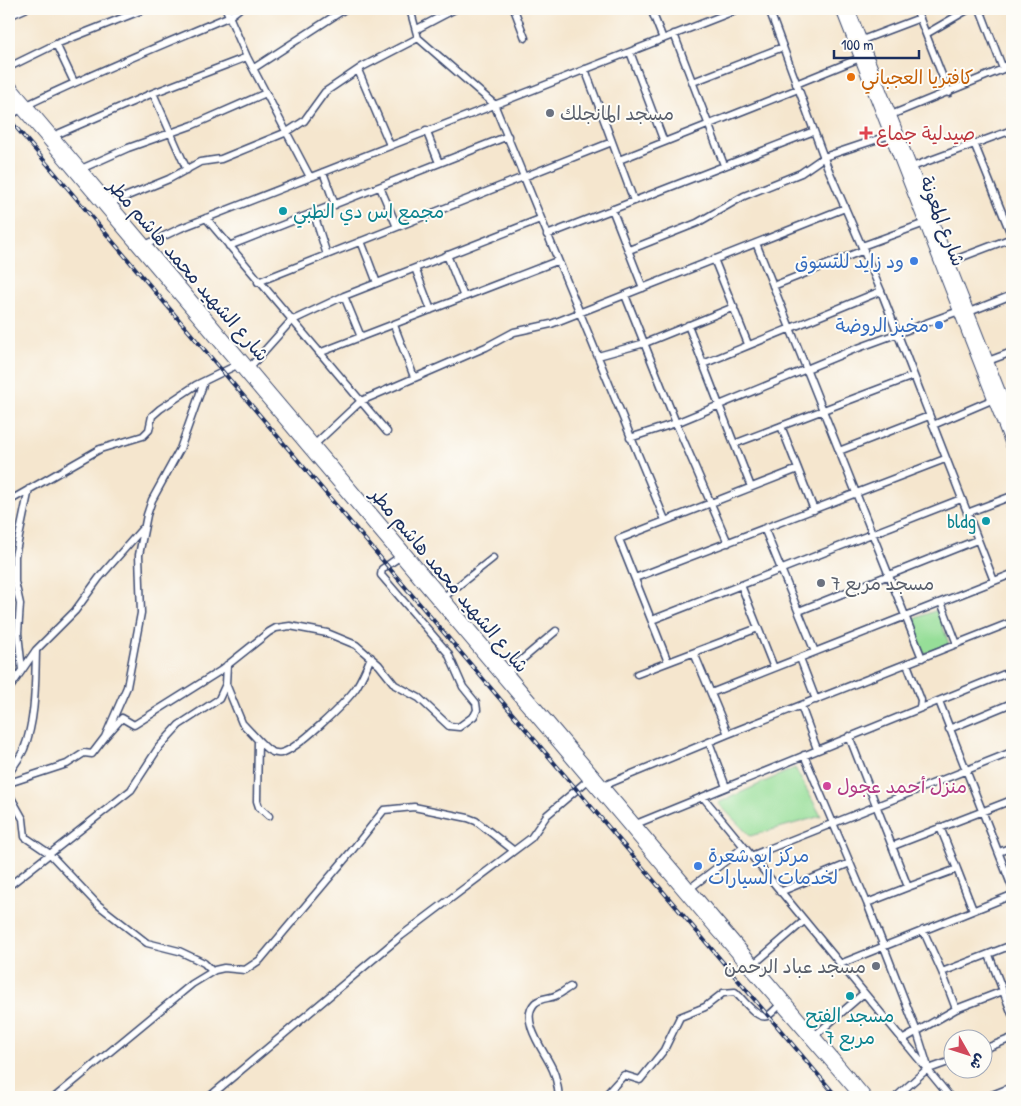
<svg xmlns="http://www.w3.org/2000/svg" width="1021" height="1106" viewBox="0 0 1021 1106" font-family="'Patrick Hand','Playpen Sans Arabic',sans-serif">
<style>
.green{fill:#96de98;stroke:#58867b}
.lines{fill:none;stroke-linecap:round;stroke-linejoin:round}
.minor-casing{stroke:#3c4a6f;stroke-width:9}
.major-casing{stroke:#3c4a6f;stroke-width:11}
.highway-casing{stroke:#3c4a6f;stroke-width:12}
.minor{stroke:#fff;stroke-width:6}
.major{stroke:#fff;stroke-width:9}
.highway{stroke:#fff;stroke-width:10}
.rail-casing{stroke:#1b2f5e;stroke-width:4}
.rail{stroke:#fdfcf7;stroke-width:2;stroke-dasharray:5.5;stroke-linecap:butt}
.food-dot{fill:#e8710a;stroke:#fdfcf7;stroke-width:2}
.worship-dot{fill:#6b7280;stroke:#fdfcf7;stroke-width:2}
.health-dot{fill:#e0444e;stroke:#fdfcf7;stroke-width:2}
.culture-dot{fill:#0f9aa8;stroke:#fdfcf7;stroke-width:2}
.shop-dot{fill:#3f7fe0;stroke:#fdfcf7;stroke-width:2}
.hotel-dot{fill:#d1479c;stroke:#fdfcf7;stroke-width:2}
.labels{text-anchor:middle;stroke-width:4;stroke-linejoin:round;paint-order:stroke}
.food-label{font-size:19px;fill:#c56008;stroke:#fdfcf7;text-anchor:start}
.worship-label{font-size:19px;fill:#5b616d;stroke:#fdfcf7;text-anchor:start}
.health-label{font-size:19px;fill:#be3a42;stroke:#fdfcf7;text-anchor:start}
.culture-label{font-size:19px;fill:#0d838f;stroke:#fdfcf7;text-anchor:start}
.street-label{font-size:19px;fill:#1b2f5e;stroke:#fdfcf7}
.shop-label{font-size:19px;fill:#366cbe;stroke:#fdfcf7;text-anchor:end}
.hotel-label{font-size:19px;fill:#b23c85;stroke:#fdfcf7;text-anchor:start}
</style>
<rect width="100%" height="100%" fill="#fdfcf7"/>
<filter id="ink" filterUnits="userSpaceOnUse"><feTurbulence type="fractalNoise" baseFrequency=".02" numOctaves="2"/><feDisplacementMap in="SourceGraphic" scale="10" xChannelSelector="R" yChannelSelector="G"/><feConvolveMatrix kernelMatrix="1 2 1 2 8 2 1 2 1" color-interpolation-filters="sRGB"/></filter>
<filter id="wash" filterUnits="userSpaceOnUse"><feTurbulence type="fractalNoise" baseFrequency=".0096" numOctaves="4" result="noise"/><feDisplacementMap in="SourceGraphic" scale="20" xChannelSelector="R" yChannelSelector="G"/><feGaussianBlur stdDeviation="1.12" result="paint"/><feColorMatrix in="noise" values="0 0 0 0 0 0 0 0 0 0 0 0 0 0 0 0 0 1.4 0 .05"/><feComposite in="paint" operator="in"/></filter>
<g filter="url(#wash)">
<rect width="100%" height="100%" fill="#f5e6ce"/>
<!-- green -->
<path class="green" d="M937,610l12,34 -25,10 -13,-34z
M795,768l26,48 -71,20 -32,-33z"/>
</g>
<g filter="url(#ink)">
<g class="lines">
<defs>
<path id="minor" d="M226,9l21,48 63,120
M410,9l8,29 76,66 171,416
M514,9l11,29
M651,9l12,30
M769,9l58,157 54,125 113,290
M916,9l33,84
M980,9l23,60
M9,16l16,-7
M417,29l38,-20
M674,34l50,131
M926,34l43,-25
M862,40l58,-22
M56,44l18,38
M630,52l34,90
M9,67l47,-23 89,-35
M254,68l91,-59
M585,69l49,132
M358,70l32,75
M693,82l90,-35
M796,84l64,-26
M153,93l34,77
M27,105c66,-32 135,-60 203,-89l9,-7
M891,115l112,-46 9,-8
M9,116l12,-7
M426,130l13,33
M53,136l100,-43 94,-36
M974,143l38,94
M619,160l179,-71
M912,167l100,-37
M81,169l47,-21 65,-23 73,-32
M323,172l12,33
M380,187l17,40
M110,203l59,-24 31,-17 21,-3 66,-27 17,-11 21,-29 37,-25 56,-29
M612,209l31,79
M314,214l13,41
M206,218l181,214
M547,235l267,-104
M361,241l16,42
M756,243l166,415
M145,245l36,-17 558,-219
M229,246l279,-110
M862,246l63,-23
M629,250l68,-27 47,-27 57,-23 23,-16 66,-22
M447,255l17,42
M714,259l34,85
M949,262l63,-24
M415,268l16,42
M258,282l354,-140
M773,286l91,-36
M625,295l51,128 52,120
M344,296l17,41
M969,312l43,-17
M394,325l20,52
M688,325l63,162
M319,353l238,-92
M598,356l47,-13 89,-36
M988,361l24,-9
M703,364l178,-73
M250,367l41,-46 53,-25 196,-77
M933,425l61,-26
M781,426l17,43
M630,438l46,-15 174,-72 109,-40
M734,444l179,-68
M314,445l47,-44 125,-54 28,-15 37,-8 294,-116
M839,451l90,-35
M9,501l91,-52 43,-13 6,-6 3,-14 8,-7 36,-24 43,-21
M967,513l45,-17
M765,530l50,122
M635,578l310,-119
M741,585l33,83
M444,597l49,-39
M941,602l16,42
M799,611l178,-71
M652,620l309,-121
M694,653l34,81
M800,658l16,42
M668,662l-49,-123 179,-70 16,41
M907,664l14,36 -1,8
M22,670l-4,-37 2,-29 -5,-22v-26l14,-67
M507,672l49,-41
M637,674l121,-46
M226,684l16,39 16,17 -1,61 2,6 10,9
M9,689l27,-39 39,-39 24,-33 43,-49
M711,693l301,-119
M939,701l73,186
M801,706l16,43
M949,729l63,-26
M849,736l59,151 -41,16
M105,737l17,-19 12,7 86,-54 49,-39 7,-4 14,-2 37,7 29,12 23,20 16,20 24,13 30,28 10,1 15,-11 3,-6 -1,-7 -13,-16 -15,-34 -67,-78 1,-6 19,-13
M258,740c6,6 13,15 23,13 16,-3 65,-51 75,-65 6,-10 11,-21 15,-31
M709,742l17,45
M804,755l63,148 50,129 12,38
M9,773c5,-8 11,-15 15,-24 12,-30 11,-66 12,-98
M9,783l58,-19 17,-11 8,1 13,-17 22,-50 14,-74 -2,-58 8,-40 5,-15 28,-51 24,-67
M603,786l125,-52 284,-112
M9,794l14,25 2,18 25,17 47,50 50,39 32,8 17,8 8,4 8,8
M703,797l247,300
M636,824l376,-153
M893,846l119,-46
M999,852l13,-5
M751,856l261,-104
M957,869l16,41
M9,886l122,-96 28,-43 20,-22 40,-26 7,-15 1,-19
M908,887l49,-18 -17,-42
M689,889l55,-42
M780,892l70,-29
M923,930l19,42 70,-27
M989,955l23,59
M754,964l50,-43
M840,964l172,-69
M956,1009l47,-18
M812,1038l52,-45
M902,1040l54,-31 -14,-37
M984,1049l28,-11
M55,1097l137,-113 23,-14 9,-2 21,2 15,-10 90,-107 34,-43 30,-3 54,11 8,3 37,29
M209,1097l192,-161 130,-98 16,-23 41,-35
M559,1097c-1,-9 -2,-18 -6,-27 -7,-17 -35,-50 -18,-67 7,-6 15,-4 22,-8 5,-2 9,-6 13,-8
M604,1097l20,-22 16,5 24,-30 16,-33 25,-10 18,-14 12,-1c7,6 22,28 32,24 5,-2 9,-8 13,-11
M896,1097l30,-27 28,-10
M987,1097l25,-10"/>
<path id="major" d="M9,83l858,1014
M9,95l698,825 153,177"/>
<path id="highway" d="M841,9l171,438
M849,9l163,413"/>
</defs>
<!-- minor casing -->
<use href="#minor" class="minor-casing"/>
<!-- major casing -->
<use href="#major" class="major-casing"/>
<!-- highway casing -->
<use href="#highway" class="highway-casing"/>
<!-- minor -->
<use href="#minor" class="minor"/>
<!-- major -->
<use href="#major" class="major"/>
<!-- highway -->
<use href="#highway" class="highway"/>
<defs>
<path id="rail" d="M9,119l828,978"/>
</defs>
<!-- rail casing -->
<use href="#rail" class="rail-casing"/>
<!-- rail -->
<use href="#rail" class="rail"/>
</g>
</g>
<!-- markers -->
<circle class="food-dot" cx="851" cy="77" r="5"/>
<g class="worship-dot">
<circle cx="550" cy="113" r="5"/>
<circle cx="821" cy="583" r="5"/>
<circle cx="876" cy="966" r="5"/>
</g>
<path class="health-dot" d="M863.5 125.5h5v5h5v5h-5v5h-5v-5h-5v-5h5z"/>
<g class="culture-dot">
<circle cx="283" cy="211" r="5"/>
<circle cx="986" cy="521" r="5"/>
<circle cx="850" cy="996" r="5"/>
</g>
<g class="shop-dot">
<circle cx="914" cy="261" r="5"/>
<circle cx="939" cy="325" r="5"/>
<circle cx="698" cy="866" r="5"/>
</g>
<circle class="hotel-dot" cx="827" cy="786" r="5"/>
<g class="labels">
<!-- food labels -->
<g class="food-label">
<text x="861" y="84">كافتريا العجباني</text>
</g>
<!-- worship labels -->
<g class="worship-label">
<text x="560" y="120">مسجد المانجلك</text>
<text x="831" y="590">مسجد مربع 7</text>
<text x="866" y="973" text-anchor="end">مسجد عباد الرحمن</text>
</g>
<!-- health labels -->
<g class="health-label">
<text x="876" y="140">صيدلية جماع</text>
</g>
<!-- culture labels -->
<g class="culture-label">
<text x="293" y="218">مجمع اس دي الطبي</text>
<text x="976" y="528" text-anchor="end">bldg</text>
<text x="850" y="1022" text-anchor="middle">مسجد الفتح<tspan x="850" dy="22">مربع 7</tspan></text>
</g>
<!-- street labels -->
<g class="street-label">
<text transform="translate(943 221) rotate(69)" y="7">شارع المعونة</text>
<text transform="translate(189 270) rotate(49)" y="7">شارع الشهيد محمد هاشم مطر</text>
<text transform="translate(450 580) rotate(50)" y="7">شارع الشهيد محمد هاشم مطر</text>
</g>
<!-- shop labels -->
<g class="shop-label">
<text x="904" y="268">ود زايد للتسوق</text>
<text x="929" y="332">مخبز الروضة</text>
<text x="708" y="862" text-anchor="start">مركز ابو شعرة<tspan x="708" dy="22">لخدمات السيارات</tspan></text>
</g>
<!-- hotel labels -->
<g class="hotel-label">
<text x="837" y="793">منزل أحمد عجول</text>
</g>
</g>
<!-- margin -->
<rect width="1021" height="1106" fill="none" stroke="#fdfcf7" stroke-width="30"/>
<!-- north arrow -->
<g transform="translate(968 1054) rotate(129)"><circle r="24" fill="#fdfcf7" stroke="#a3aaba"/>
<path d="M0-4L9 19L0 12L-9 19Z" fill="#d1495b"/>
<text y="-8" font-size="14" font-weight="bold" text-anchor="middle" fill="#1b2f5e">ش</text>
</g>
<!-- scale -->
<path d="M834 50v8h85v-8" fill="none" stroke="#1b2f5e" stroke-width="2.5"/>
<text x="841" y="50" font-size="15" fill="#1b2f5e" stroke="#fdfcf7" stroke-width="4" paint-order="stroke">100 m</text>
</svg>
